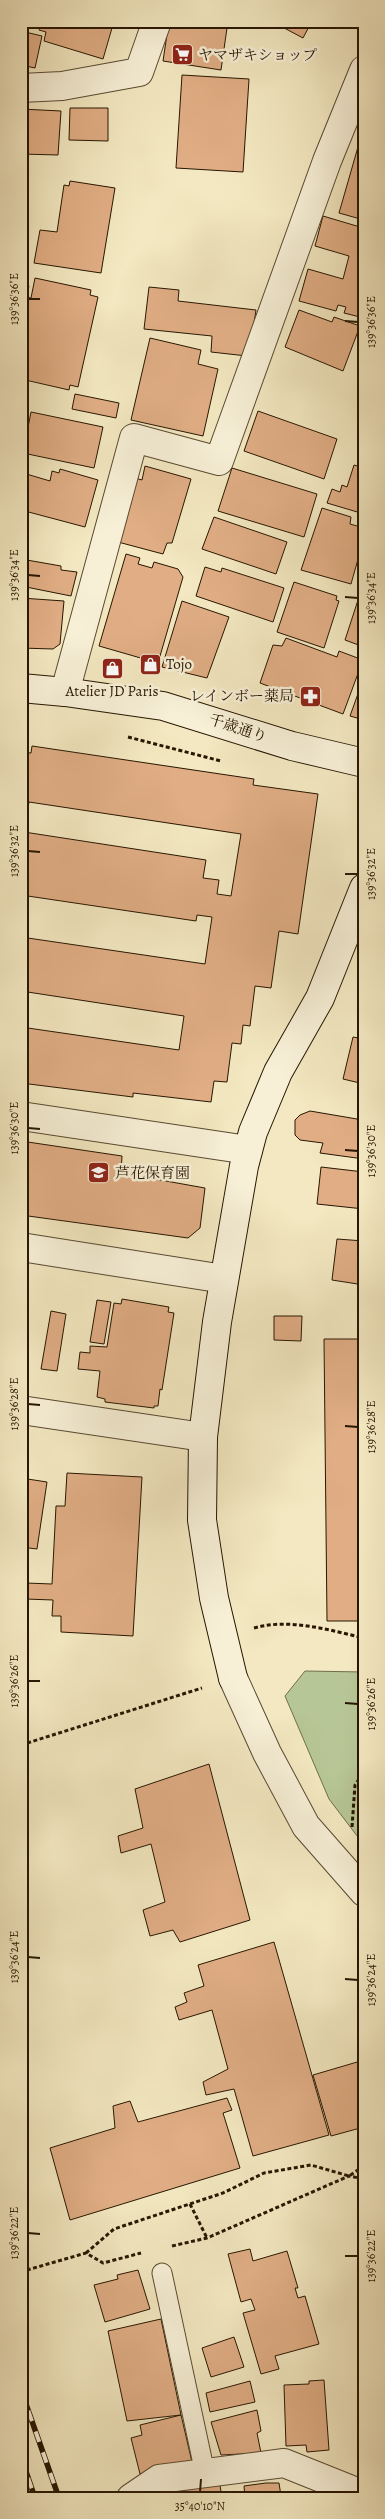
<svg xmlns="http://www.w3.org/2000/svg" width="385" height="2519" viewBox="0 0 385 2519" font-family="Alegreya,'Noto Serif JP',serif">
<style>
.green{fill:#b7c696;stroke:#6f6e4c}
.building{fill:#e0ad84;stroke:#271601;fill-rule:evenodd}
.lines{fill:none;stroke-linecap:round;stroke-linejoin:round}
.lane-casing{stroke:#5a4a31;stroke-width:21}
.street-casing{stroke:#5a4a31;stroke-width:30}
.secondary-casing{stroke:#271601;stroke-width:30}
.path{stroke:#271601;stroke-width:3;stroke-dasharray:4 2.5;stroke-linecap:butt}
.lane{stroke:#f7f0d7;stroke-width:19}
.street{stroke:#f7f0d7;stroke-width:28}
.secondary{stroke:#f7f0d7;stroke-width:28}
.rail-casing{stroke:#271601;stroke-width:5.5}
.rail{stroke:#f7f0d7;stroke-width:4;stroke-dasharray:11;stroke-linecap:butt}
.ticks{fill:none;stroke:#271601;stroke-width:2}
.labels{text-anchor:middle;stroke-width:5;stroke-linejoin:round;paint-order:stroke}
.poi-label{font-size:15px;fill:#271601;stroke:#f7f0d7;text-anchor:start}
.street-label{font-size:15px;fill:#271601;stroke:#f7f0d7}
.neatline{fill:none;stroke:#271601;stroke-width:2}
.ticks-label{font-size:12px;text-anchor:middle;fill:#271601}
</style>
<rect width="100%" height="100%" fill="#f3e8c1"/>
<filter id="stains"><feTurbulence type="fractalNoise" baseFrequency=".004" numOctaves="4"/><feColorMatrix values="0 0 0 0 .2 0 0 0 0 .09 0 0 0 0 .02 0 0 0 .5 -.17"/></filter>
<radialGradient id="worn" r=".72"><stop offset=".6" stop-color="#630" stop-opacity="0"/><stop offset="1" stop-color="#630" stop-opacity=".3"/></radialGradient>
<!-- green -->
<path class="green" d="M305,1671l59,1v173l-35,-46 -44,-103z"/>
<!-- building -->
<path class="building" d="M35,21h74l-2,5 5,2 -9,31 -59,-18 2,-9 -7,-2 2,-5 -7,-2z
M169,21h59l-7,49 -58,-9z
M271,21h41l-9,17z
M21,31l21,5 -7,32 -14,-3z
M182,75l67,4 -6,93 -67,-4z
M70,108h38v33l-39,-1z
M21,109l40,2 -3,44 -37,-1z
M362,133l2,1v86l-25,-7z
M70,181l45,7 -14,85 -67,-10 6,-33 17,2 7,-47 5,1z
M323,216l37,11 -1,4 5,1v86l-20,-5 2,-6 -8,-2 -2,6 -37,-10 9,-32 35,10 6,-23 -34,-10z
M35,278l56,12 -1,5 8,2 -20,90 -8,-2 -1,5 -48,-11v-94l8,1 -3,11 5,1z
M149,287l30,3 -1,11 78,9 -5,34 -4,12 -36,-4 1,-16 -68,-7z
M299,310l33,12 2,-5 26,9 -17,45 -58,-24z
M150,338l51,12 -3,14 20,5 -15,67 -72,-16z
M75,394l44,9 -3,15 -44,-9z
M258,411l79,28 -13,40 -80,-28z
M31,412l72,15 -9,41 -71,-15z
M354,465l10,3v46l-37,-11 5,-14 8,3 2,-7 5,2z
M145,466l46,13 -19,64h-5l-4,11 -45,-12 17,-64 7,2z
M232,468l85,26 -13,43 -86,-26z
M60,469l38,11 -13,47 -64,-17 2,-37 27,8 2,-10 7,2z
M322,508l29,9 -1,7 14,4v10l-13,46 -50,-14z
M214,517l73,25 -11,32 -74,-25z
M126,554l14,4 -2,6 14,4 2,-6 24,7 5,8 -25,86 -59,-17z
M21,559l40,7v4l16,2 -6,24 -50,-10z
M205,567l16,5 1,-4 62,20 -11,34 -77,-26z
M294,582l43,14 -1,4 3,1 -15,47 -47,-16z
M359,597l5,2v48l-19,-7z
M21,598l43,3 -4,43 -7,5 -32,-1z
M182,601l47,16 -22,61 -45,-11z
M286,638l51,19 2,-6 24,9 -20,54 -83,-31 13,-38 9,1z
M364,677v43l-14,-4z
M32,746l222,33 -1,6 65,9 -20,140 -19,-3 -8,57 -16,-2 -5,40 -7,-1 -2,19 -9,-1 -5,39 -13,-1 -3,21 -78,-9v4l-112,-14v-56l158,23 5,-34 -163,-25v-54l184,27 7,-47 -15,-2 -1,6 -175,-26v-143l10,1zM29,802l212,32 -10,62 -14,-2 2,-14 -16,-2 3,-18 -182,-28z
M353,1037l11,2v45l-21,-5z
M310,1111l47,8 7,10v30l-44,-6 3,-10 -23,-3 -5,-5v-15l5,-5z
M21,1141l101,15 -1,17 84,15 -5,40 -12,10 -167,-23z
M321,1167l43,5v37l-47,-5z
M337,1239l27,2v44l-32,-5z
M122,1299l47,8 -1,5 6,1 -12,77 -2,-1 -2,17h-4v2l-49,-6v-3l-8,-2 3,-26 -22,-2 2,-17 10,1v-7l17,1 7,-44 7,1z
M97,1300l14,2 -7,42 -14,-2z
M51,1311l15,3 -9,57 -16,-2z
M274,1316h28l-1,25 -27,-1z
M324,1339h40v282h-37z
M67,1473l75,4 -9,159 -72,-4v-16h-9l1,-16 -28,-1 1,-16 26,1 4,-78h9z
M21,1478l26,4 -10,67 -16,-2z
M209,1764l41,156 -70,22 -7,-12 -23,6 -7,-26 22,-8 -14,-58 -30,9 -3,-17 25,-8 -8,-39z
M274,1942l55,193 -76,21 -19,-67 -28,6 -3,-13 25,-13 -16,-59 -33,10 -4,-13 12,-5 -3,-9 20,-7 -6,-21z
M364,2060v67l-33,9 -18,-61z
M227,2098l5,12 -9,3 17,55 -170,52 -20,-72 65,-20 -2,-22 17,-5 8,21z
M250,2249l3,12 34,-10 11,37h-3l3,10 7,-2 14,48 -44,12 4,13 -18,5 -18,-61 12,-3 -4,-11 -10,3 -13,-48z
M138,2270l12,39 -45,13 -11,-37 24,-6 -1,-4z
M161,2319l20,96 -54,6 -19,-90z
M234,2337l10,30 -33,10 -9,-29z
M324,2380l5,70 -22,2 -1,-7 -20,1 -2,-61 25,-1v-3z
M250,2381l5,21 -45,10 -4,-19z
M257,2410l4,21 -4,2 4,20 -40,2 -10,-33z
M181,2415l11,47 -52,12 -9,-36 11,-3 -2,-10z
M266,2483h13l2,13 6,-1v3h-42l-1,-12z
M220,2485l2,13h-60l-1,-5z"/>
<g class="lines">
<defs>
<path id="lane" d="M162,2273l43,200"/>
<path id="street" d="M21,88l41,-2 77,-14 18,-51
M65,692l69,-254 85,23 108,-300 37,-91
M21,1116l227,34
M21,1247l203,32
M21,1410l182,27
M233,1678l34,75 39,73 58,66
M131,2498l28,-19 125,-16 80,32"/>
<path id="secondary" d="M21,688l44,4 98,14 129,40 72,17
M233,1678l-19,-80 -12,-78 1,-83 14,-115 27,-156 9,-34 25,-60 42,-74 44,-110"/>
</defs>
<!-- lane casing -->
<use href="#lane" class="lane-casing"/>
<!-- street casing -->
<use href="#street" class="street-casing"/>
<!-- secondary casing -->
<use href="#secondary" class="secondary-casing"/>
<!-- path -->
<path class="path" d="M128,737l93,24
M254,1628c36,-10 75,2 110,10
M21,1745l181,-57
M352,1827l3,-42 9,-13
M190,2204l17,34
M172,2246l35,-8 142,-62 15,3
M86,2253l28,-24 109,-36 41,-20 47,-8 38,11 15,-10
M21,2267l6,3 59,-17 17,10 38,-10"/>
<!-- lane -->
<use href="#lane" class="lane"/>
<!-- street -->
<use href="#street" class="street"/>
<!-- secondary -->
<use href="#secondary" class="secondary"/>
<defs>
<path id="rail" d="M21,2390l38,108
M21,2457l14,41"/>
</defs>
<!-- rail casing -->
<use href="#rail" class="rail-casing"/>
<!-- rail -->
<use href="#rail" class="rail"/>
</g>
<!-- ticks -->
<path class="ticks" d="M28,299h12M345,321l13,1M28,575l12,1M345,597l13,1M28,851l12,1M345,874h13M28,1128l12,1M345,1150l13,1M28,1404l12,1M345,1426l13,1M28,1681h12M345,1703l13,1M28,1957l12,1M345,1979l13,1M28,2233l12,1M345,2256h13M200,2492l1,-13"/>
<!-- icons -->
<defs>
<symbol id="supermarket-square" viewBox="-11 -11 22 22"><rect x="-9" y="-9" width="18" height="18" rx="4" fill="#8f2418" stroke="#f7f0d7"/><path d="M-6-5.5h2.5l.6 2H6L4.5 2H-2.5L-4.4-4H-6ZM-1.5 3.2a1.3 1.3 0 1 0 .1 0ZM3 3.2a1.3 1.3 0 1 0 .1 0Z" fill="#fff"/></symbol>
<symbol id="shop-square" viewBox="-11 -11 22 22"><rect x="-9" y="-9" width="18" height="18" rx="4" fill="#8f2418" stroke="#f7f0d7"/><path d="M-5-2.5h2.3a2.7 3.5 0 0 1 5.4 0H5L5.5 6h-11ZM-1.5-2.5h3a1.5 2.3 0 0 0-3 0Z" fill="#fff"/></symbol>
<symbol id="pharmacy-square" viewBox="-11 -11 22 22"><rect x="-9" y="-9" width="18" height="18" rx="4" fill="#8f2418" stroke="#f7f0d7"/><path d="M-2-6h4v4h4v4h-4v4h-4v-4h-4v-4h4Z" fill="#fff"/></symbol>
<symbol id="school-square" viewBox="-11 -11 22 22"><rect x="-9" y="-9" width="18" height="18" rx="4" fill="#8f2418" stroke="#f7f0d7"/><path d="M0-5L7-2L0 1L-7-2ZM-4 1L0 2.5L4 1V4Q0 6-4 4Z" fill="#fff"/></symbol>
</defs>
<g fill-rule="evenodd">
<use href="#supermarket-square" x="170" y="42" width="25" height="25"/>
<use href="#shop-square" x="138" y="652" width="25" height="25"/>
<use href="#shop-square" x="100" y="656" width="25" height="25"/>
<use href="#pharmacy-square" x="298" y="684" width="25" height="25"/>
<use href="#school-square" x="86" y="1160" width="25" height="25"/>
</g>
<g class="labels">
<!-- poi labels -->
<g class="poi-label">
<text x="198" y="60">ヤマザキショップ</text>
<text x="166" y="669">Tojo</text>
<text x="112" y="696" text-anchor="middle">Atelier JD Paris</text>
<text x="294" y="701" text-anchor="end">レインボー薬局</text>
<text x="115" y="1178">芦花保育園</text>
</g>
<!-- street labels -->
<g class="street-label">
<text transform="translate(238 728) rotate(18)" y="5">千歳通り</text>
</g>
</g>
<!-- margin -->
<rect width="385" height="2519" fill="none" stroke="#f3e8c1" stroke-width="55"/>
<rect x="28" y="28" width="330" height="2464" class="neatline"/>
<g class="ticks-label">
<text transform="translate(14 299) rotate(-90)" y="4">139°36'36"E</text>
<text transform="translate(371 322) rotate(-90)" y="4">139°36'36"E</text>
<text transform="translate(14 575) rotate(-90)" y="4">139°36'34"E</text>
<text transform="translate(371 598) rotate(-90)" y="4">139°36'34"E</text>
<text transform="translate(14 851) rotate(-90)" y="4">139°36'32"E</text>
<text transform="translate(371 874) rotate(-90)" y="4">139°36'32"E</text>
<text transform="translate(14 1128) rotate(-90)" y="4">139°36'30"E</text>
<text transform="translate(371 1151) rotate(-90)" y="4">139°36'30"E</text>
<text transform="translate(14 1404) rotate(-90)" y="4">139°36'28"E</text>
<text transform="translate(371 1427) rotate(-90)" y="4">139°36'28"E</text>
<text transform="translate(14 1681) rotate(-90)" y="4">139°36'26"E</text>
<text transform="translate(371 1704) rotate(-90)" y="4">139°36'26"E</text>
<text transform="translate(14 1957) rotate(-90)" y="4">139°36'24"E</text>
<text transform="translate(371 1980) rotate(-90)" y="4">139°36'24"E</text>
<text transform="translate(14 2233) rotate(-90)" y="4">139°36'22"E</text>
<text transform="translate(371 2256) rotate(-90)" y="4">139°36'22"E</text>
<text x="200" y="2510">35°40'10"N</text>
</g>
<rect width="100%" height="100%" filter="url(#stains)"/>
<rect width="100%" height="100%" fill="url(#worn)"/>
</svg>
